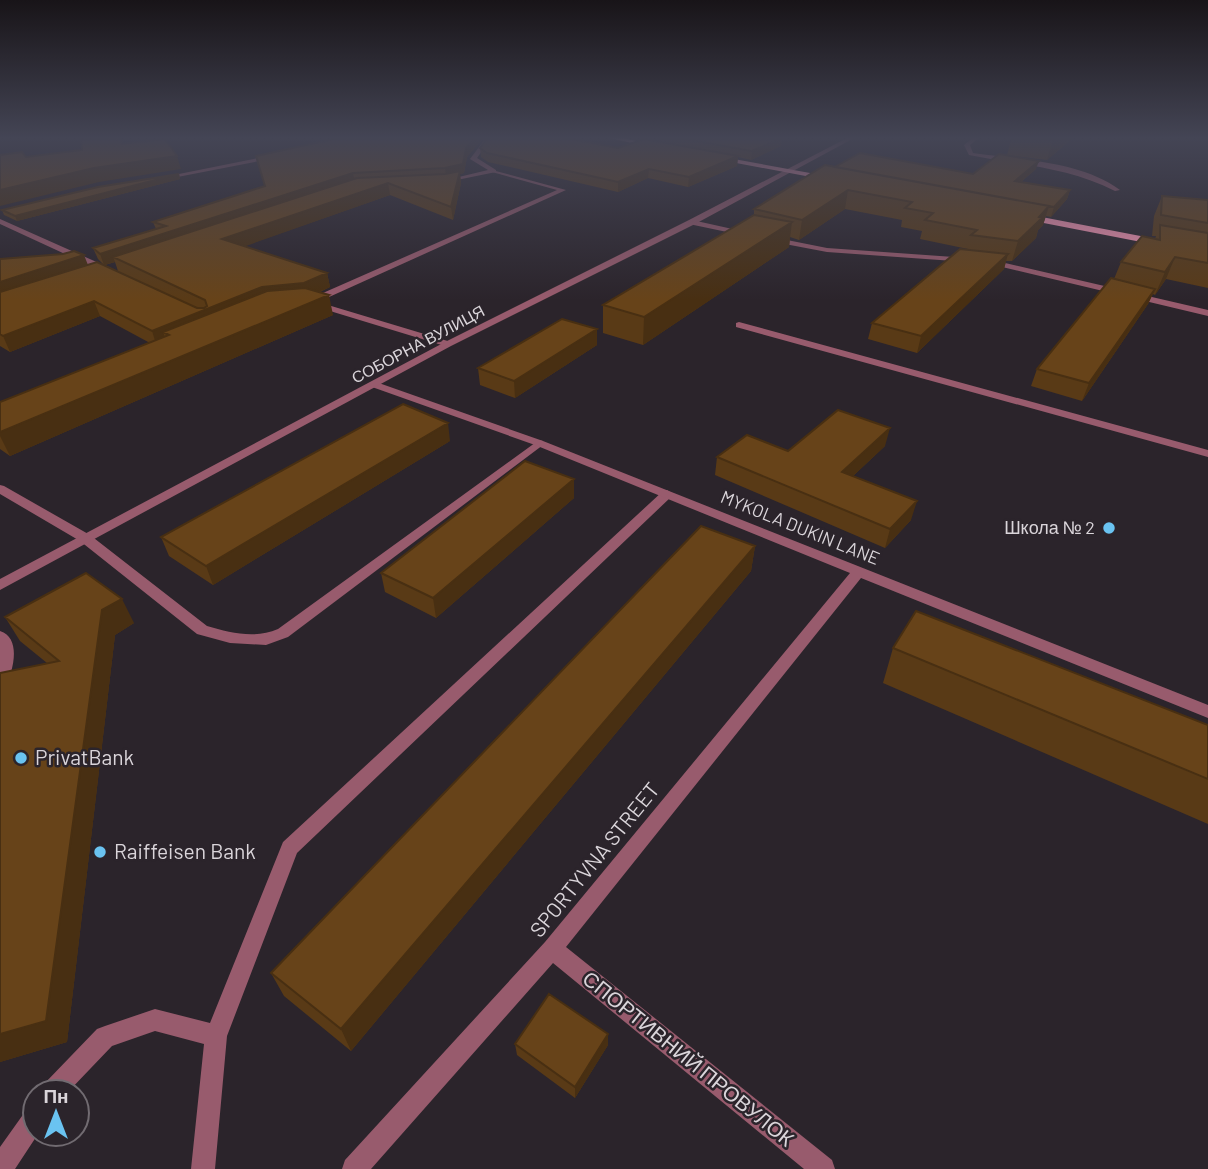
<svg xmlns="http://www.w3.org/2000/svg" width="1208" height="1169" viewBox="0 0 1208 1169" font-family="Barlow,sans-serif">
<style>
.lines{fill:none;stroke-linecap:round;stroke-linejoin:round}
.service{fill:#985b6d;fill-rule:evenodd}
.minor{fill:#985b6d;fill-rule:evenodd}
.tertiary{fill:#985b6d;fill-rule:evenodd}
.primary{fill:#fb96b4;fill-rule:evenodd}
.wall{fill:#593a16;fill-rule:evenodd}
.shaded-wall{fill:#482f12}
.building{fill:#674319;stroke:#482f12;stroke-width:2}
.poi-dot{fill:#6ac3f1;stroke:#2b242b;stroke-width:2.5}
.labels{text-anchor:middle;stroke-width:5;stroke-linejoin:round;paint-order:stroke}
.far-street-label{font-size:16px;fill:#dad5da;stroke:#2b242b}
.street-label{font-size:18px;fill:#dad5da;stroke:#2b242b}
.poi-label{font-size:18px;fill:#dad5da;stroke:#2b242b;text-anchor:end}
.near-poi-label{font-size:21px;fill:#dad5da;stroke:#2b242b;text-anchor:start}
.near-street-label{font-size:21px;fill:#dad5da;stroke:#2b242b}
</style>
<rect width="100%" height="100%" fill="#2b242b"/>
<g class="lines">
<!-- service -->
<path class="service" d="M974,137h6l-10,8 3,8c48,7 108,8 147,37l-5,1c-47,-24 -96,-26 -146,-36l-5,-10z
M492,170l74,20 -248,112 133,40v4h-6l-138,-42v-4l250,-110 -65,-18z
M692,220l54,12 4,2 -4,2 -57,-12 -1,-2z
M772,237l55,11 141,10 4,2 -4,2 -141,-10 -58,-11 -1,-2z
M988,259l220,51v6l-223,-53 -1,-2z
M739,322l469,128v7l-472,-130v-4z
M539,440l4,1v4l-255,192 -22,8 -36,-2 -33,-9 -117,-93 -80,-47v-9l4,1 86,49 117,91c23,7 48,13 71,3z
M667,490l6,4 -2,3 -374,356 -70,183 -12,133h-24l13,-125 -49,-13 -43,15 -44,46h-28l4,-8 53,-55 8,-3 50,-17 55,14 73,-181 380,-351z
M0,631c22,7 13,40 6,55l-6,2z
M35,1105v29h3l-23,35h-15v-22l27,-38z"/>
<!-- minor -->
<path class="minor" d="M490,137h8l-9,4 -12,17 19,12v2l-54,11v-2l46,-11 -18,-11 15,-20z
M273,155l2,3 -113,22 -3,-2z
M0,219l110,49 1,2 -7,2 -104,-48z
M376,382l167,59 665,264v13l-347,-140 -295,369 266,213 3,9h-31l-251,-206 -182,206h-29l3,-9 200,-218 305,-369 -315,-128 -163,-58v-4z"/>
<!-- tertiary -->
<path class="tertiary" d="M849,137h7l-161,87 -244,122 -451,244v-11l445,-237 244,-122z"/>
<!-- primary -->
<path class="primary" d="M604,137h14l42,9 -4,2z
M712,155l120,22 4,2 -4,2 -117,-22z
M1021,213l187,36v6l-190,-37 -2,-2z"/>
</g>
<!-- wall -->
<path class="wall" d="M343,137h141l-17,20 -3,16 -4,1 1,9 -8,37 -63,-25 -146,51 83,27 3,14 -10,5 13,23 -323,141 -10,-7v-47l150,-59 -50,-27 -90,36 -10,-6v-87l88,6 15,-1 -5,-5 -5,-11 63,-19 -3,-7 111,-36zM115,262l3,9 -13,-6z
M659,137h115l7,9 -30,14 -13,-3 -1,9 -49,21 -40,-9 -30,14 -130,-30 -7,-5 -1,-9h138l41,-7z
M1012,137h62l-27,23 -40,-5z
M835,167l138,7 63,-5 -15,13 49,8 -3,9 -16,18 -5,-1 -3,9 -5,5 -2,8 -24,23h-6l-2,8 -87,84 -49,-14 4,-16 96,-74 -48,-10 2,-8 -21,-4 1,-7 -57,-11 -46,31 -9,-3 -1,10 -146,98 -40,-12v-28l151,-90v-6z
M179,174l1,5 -163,42 -13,-6 -2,-5z
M1162,196l46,4v88l-42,-9 -11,16 -2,-1 -5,10 -66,97 -51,-15 6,-17 77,-90 7,-17 34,-23 1,-3h-4l2,-20z
M597,329v16l-82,53 -35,-13 -2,-17z
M450,441l-237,144 -44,-29 -8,-19z
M885,446l-32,30 58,44 -26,28 -170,-73 2,-18 71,-6z
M574,479v19l-138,120 -51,-26 -4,-19z
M755,546l-4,25 -400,480 -67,-55 -13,-23z
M5,617l129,6 -19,12 -48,407 -67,20v-389l47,-10 -27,-22z
M893,648l315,77v99l-325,-141z
M608,1034v11l-33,53 -58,-43 -2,-11z"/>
<!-- shaded-wall -->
<path class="shaded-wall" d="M476,137h8l-17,20 -3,16 -4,1 1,9 -8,37 -8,-52 21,-20z
M1057,137h17l-27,23 6,-20z
M782,138l-1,8 -30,14 1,-9z
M177,156l4,13 -82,13 -99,24v-16l94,-22z
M738,156l-1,10 -49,21 1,-10z
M1039,161l-3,8 -24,20 3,-8z
M649,169l-1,9 -30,14v-10z
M353,173l2,10 -242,74 2,5 -11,3 -4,-11z
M179,174l1,5 -163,42 -2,-5z
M388,183l2,12 -164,58 -4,-14z
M848,190l-3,19 -46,31 3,-20z
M1070,190l-3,9 -16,18 3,-10z
M1049,206l-6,19 -5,5 -2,8 -24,23 6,-20z
M792,222l-3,25 -146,98 1,-28z
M1008,254l-4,15 -87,84 4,-17z
M84,255l6,15 -90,29v-17z
M1175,257l-9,22 -11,16 10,-23z
M327,273l3,14 -23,10 -144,35 4,11 -10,4 -5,-16 110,-44z
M1155,289l-7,15 -66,97 7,-18z
M329,295l4,20 -323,141 -10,-20v-4z
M94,301l6,15 -90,36 -7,-16z
M597,329v16l-82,53 -1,-17z
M448,423l2,18 -237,144 -7,-19z
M890,428l-5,18 -47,44 4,-18z
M574,479v19l-138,120 -3,-20z
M917,501l-6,19 -26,28 5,-19z
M755,546l-4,25 -400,480 -10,-22z
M122,599l12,24 -19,12 -48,407 -67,20v-28l102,-424z
M608,1034v11l-33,53v-11z"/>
<!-- building -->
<path class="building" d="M112,137h8l2,7 43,-5 12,17 -83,12 -94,22v-35l22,-3 4,5 56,-7 -1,-10z
M343,137h133l-10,11 -3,16 -18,4 -92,5 -253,81 -7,-6 73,-22 -13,-4 112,-36 -9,-30z
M488,137h73l57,11 26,-9 94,17 -49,21 -40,-8 -31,13 -131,-29 -7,-5z
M673,137h101l8,1 -30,13z
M1026,137h31l-4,3z
M860,153l113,21 26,-20 40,7 -24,20 55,9 -16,17 -219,-40z
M825,165l224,41 -10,11 3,1 -24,23 -47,-6 6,-5 -52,-10 8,-7 -28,-5 7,-6 -64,-12 -46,30 -48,-11z
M460,171l-9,36 -63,-24 -166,56 105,34 -23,10 -42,4 -110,44 -58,-30 -91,35 -3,-2v-42l97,-30 100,46h7l3,-2 -2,-6 -92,-43 244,-79 88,-4z
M179,174l-164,42 -13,-6 96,-23z
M1162,196l46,4v23l-47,-8z
M754,215l38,7 -148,95 -41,-12z
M1160,225l48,8v30l-33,-6 -10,15 -44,-10 21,-26 18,4z
M960,249l48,5 -87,82 -49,-13z
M74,251l10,4 -84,27v-23l63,-5z
M1111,278l44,11 -66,94 -52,-14z
M305,288l24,7 -329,137v-30l169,-67 -6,-3 104,-41z
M562,319l35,10 -83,52 -36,-13z
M403,404l45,19 -242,143 -45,-29z
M838,410l52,18 -48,44 75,29 -27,28 -173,-72 30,-22 41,16z
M525,461l49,18 -141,119 -52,-25z
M701,526l54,20 -414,483 -70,-56z
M86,573l36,26 -20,11 -56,411 -46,13v-361l59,-12 -54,-44z
M916,611l292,114v54l-315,-131z
M549,994l59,40 -33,53 -60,-43z"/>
<!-- sky -->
<linearGradient id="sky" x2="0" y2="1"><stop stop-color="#181418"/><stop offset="0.46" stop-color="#444555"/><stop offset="1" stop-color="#444555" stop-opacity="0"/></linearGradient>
<rect width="1208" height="300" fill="url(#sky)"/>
<!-- markers -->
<g class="poi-dot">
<circle cx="1109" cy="528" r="7"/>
<circle cx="21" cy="758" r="7"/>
<circle cx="100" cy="852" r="7"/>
</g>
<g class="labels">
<!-- far-street labels -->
<g class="far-street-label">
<text transform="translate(418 344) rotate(-28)" y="6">СОБОРНА ВУЛИЦЯ</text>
</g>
<!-- street labels -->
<g class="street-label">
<text transform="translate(800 528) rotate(22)" y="6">MYKOLA DUKIN LANE</text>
</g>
<!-- poi labels -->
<g class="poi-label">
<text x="1095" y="534">Школа № 2</text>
</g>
<!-- near-poi labels -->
<g class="near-poi-label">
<text x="35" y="765">PrivatBank</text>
<text x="114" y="859">Raiffeisen Bank</text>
</g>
<!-- near-street labels -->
<g class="near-street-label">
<text transform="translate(595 860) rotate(-51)" y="7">SPORTYVNA STREET</text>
<text transform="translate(688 1059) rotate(39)" y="7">СПОРТИВНИЙ ПРОВУЛОК</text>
</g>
</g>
<!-- north arrow -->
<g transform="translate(56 1113)"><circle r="33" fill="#2b242b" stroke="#716b71" stroke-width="2"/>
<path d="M0-5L12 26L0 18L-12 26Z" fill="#6ac3f1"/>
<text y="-10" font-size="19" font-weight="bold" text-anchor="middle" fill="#dad5da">Пн</text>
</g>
</svg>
